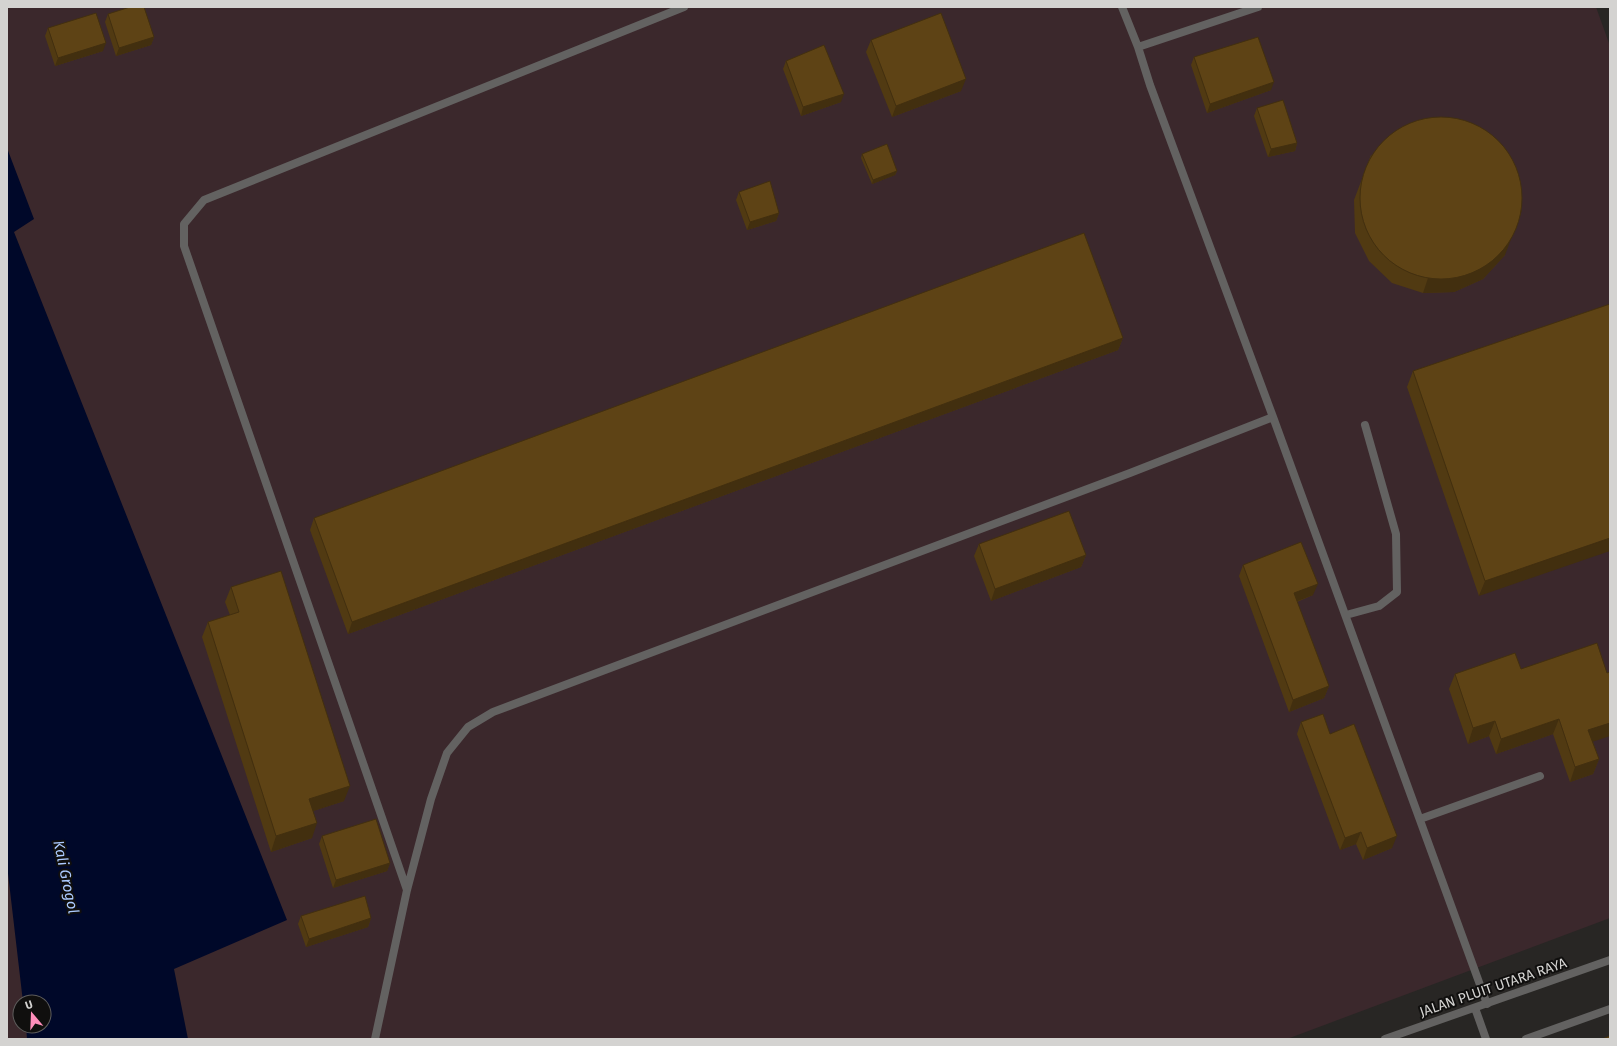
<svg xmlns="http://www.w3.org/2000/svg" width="1617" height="1046" viewBox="0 0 1617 1046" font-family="'Fira Sans',sans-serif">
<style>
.industrial{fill:#3b282c;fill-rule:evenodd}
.water{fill:#000829}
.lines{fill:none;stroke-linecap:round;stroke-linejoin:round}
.service{stroke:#636261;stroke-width:8}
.tertiary{stroke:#636261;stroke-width:8}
.wall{fill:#513a12}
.shaded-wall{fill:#422f0f}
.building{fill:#5e4315;stroke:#422f0f}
.labels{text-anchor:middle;stroke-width:4;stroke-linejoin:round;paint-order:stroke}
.street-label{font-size:14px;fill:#d4d3d1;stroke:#100f0e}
.water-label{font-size:15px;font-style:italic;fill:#accaff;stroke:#100f0e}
</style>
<rect width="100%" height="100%" fill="#282624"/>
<!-- industrial -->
<path class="industrial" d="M7,7h1589l14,39v872l-323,121h-1280zM20,1002h24v24h-24z"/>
<!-- water -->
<path class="water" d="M7,148l27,71 -20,13 273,688 -113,49 14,70h-161l-1,-13h18v-24h-21l-16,-137z"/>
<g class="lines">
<!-- service -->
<path class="service" d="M1122,7l16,40
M1258,7l-120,40 12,38 123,332 214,587
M1346,615l33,-9 18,-14 -1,-58 -31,-109
M1420,819l120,-43
M407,890l-223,-644v-22l20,-24 480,-193
M375,1039l32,-149 24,-91 16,-46 21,-26 25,-15 637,-239 143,-56"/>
<!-- tertiary -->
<path class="tertiary" d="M1475,1008l11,31
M1385,1039l225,-79
M1526,1039l84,-30"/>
</g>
<!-- wall -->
<path class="wall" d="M108,14l46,23 -3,8 -35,11 -11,-34z
M48,28l55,23 -48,15 -10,-30z
M871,40l90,51 -69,26 -26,-65z
M1194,57l77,33 -64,23 -16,-48z
M786,61l55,41 -40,14 -18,-47z
M1257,108l40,35 -2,8 -27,6 -14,-41z
M862,154l35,17 -2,4 -23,9 -11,-26z
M1371,155l134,100 -22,24 -29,13 -31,1 -31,-10 -23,-22 -14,-28 -1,-33z
M739,192l40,21 -3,8 -29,9 -11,-30z
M1610,304l-131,292 -72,-209 6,-16z
M1123,338l-5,12 -770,284 -38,-104 4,-12z
M979,544l107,11 -5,12 -90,34 -17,-45z
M1243,565l70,30 -16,7 32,84 -5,12 -35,14 -50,-136z
M231,587l113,214 -31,10 -1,27 -41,14 -69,-215 6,-15 22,-7 -5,-13z
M1521,669l72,73 6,17 -6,15 -23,8 -17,-48 -57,20 -7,-18 -21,8 -19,-55 6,-15z
M1301,722l29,12 62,114 -29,12 -7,-16 -16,6 -43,-116z
M322,836l68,27 -3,8 -54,17 -14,-44z
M301,916l70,2 -3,9 -62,20 -8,-23z"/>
<!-- shaded-wall -->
<path class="shaded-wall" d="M154,37l-3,8 -35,11 3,-8z
M106,43l-3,8 -48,15 3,-8z
M966,79l-5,12 -69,26 4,-11z
M1274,82l-3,8 -64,23 3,-9z
M844,94l-3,8 -40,14 2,-9z
M1297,143l-2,8 -27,6 3,-8z
M897,171l-2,4 -23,9 1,-4z
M1522,210l-17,45 -22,24 -29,13 -31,1 5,-15z
M779,213l-3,8 -29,9 3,-8z
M1123,338l-5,12 -770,284 4,-12z
M1610,538v13l-131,45 6,-15z
M1086,555l-5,12 -90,34 4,-12z
M1318,584l-5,11 -23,9 4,-11z
M1329,686l-5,12 -35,14 4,-12z
M1559,719l-6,15 -57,20 5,-15z
M1495,721l-6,15 -21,8 5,-16z
M1610,723v13l-27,9 5,-15z
M1599,759l-6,15 -23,8 5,-15z
M350,786l-6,15 -40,13 5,-15z
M317,823l-5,15 -41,14 5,-16z
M1361,832l-5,12 -16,6 5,-12z
M1397,836l-5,12 -29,12 4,-12z
M390,863l-3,8 -54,17 3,-8z
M371,918l-3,9 -62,20 3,-8z"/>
<!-- building -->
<path class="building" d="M130,7h14l10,30 -35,11 -11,-34z
M96,13l10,30 -48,15 -10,-30z
M941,13l25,66 -70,27 -25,-66z
M1258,37l16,45 -64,22 -16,-47z
M824,45l20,49 -41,13 -17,-46z
M1283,100l14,43 -26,6 -14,-41z
M1360 198a81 81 0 1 1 162 0a81 81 0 1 1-162 0Z
M887,144l10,27 -24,9 -11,-26z
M770,181l9,32 -29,9 -11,-30z
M1084,233l39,105 -771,284 -38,-104z
M1610,304v234l-125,43 -72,-210z
M1069,511l17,44 -91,34 -16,-45z
M1301,542l17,42 -24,9 35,93 -36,14 -50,-135z
M281,571l69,215 -41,13 8,24 -41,13 -68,-214 31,-10 -8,-25z
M1597,643l10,30 3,-1v51l-22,7 11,29 -24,8 -16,-48 -58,20 -6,-18 -22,7 -18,-54 60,-21 6,16z
M1323,714l7,20 24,-10 43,112 -30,12 -6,-16 -16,6 -44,-116z
M376,819l14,44 -54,17 -14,-44z
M365,896l6,22 -62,21 -8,-23z
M1610,1036v3h-8z"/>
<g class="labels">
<!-- street labels -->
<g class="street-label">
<text transform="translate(1493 987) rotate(-19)" y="5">JALAN PLUIT UTARA RAYA</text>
</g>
<!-- water labels -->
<g class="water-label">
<text transform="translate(66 877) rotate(78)" y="5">Kali Grogol</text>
</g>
</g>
<!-- border -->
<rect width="1617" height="1046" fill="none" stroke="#d4d3d1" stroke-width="16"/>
<!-- north arrow -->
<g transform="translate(32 1014) rotate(341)"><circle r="19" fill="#100f0e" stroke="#5e5d5c"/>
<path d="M0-3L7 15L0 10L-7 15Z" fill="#ff8eba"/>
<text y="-6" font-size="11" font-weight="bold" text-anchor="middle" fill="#d4d3d1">U</text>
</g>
</svg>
